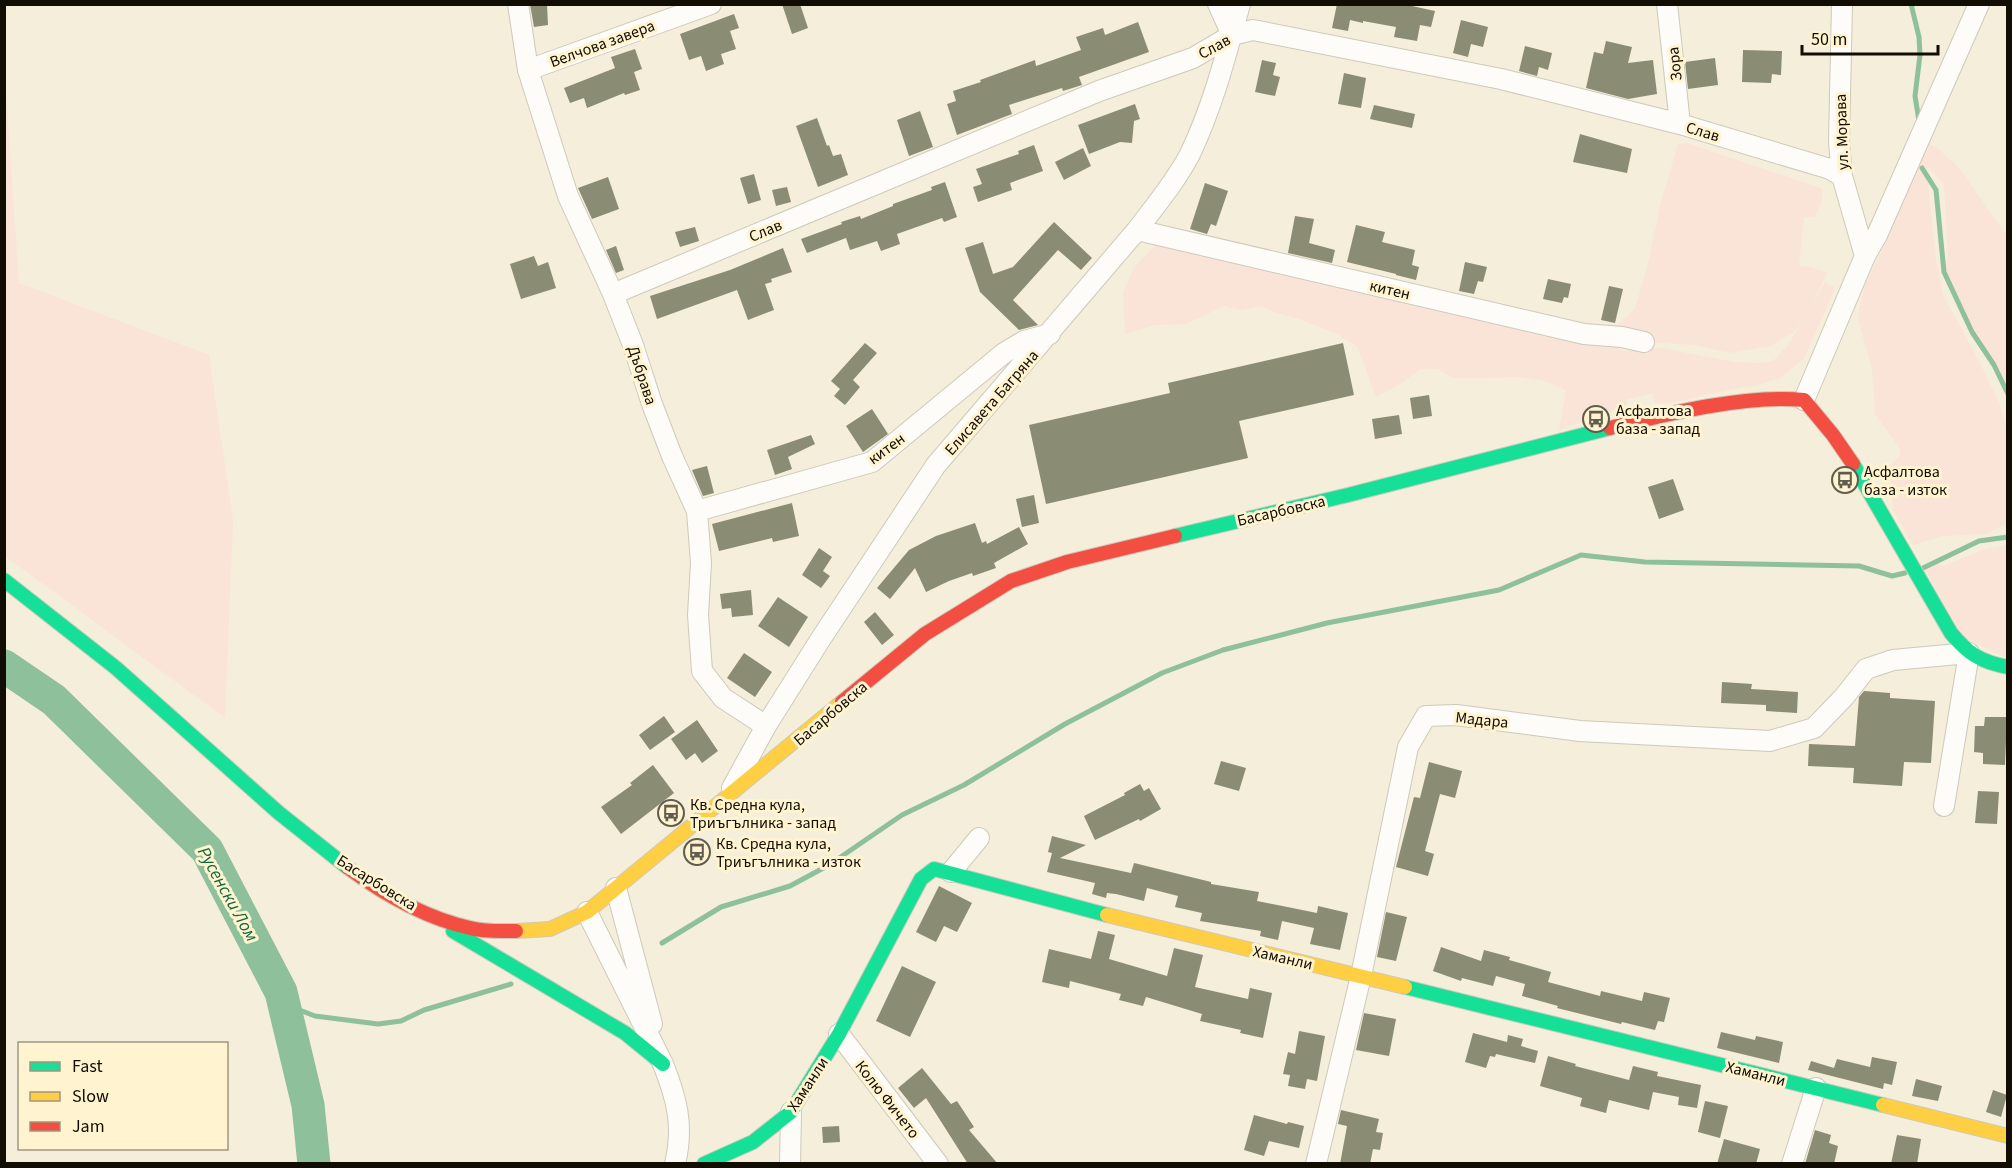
<svg xmlns="http://www.w3.org/2000/svg" width="2012" height="1168" viewBox="0 0 2012 1168" font-family="'Source Sans 3',sans-serif">
<style>
.green{fill:#fae4d8}
.lines{fill:none;stroke-linecap:round;stroke-linejoin:round}
.stream{stroke:#8dc09b;stroke-width:5}
.river{stroke:#8dc09b;stroke-width:33}
.building{fill:#8b8c74}
.street-casing{stroke:#cec9ba;stroke-width:22}
.fast-casing{stroke:#cec9ba;stroke-width:16}
.slow-casing{stroke:#cec9ba;stroke-width:16}
.jam-casing{stroke:#cec9ba;stroke-width:16}
.street{stroke:#fdfcf9;stroke-width:20}
.fast{stroke:#16e098;stroke-width:14}
.slow{stroke:#ffcf43;stroke-width:14}
.jam{stroke:#f24e42;stroke-width:14}
.labels{text-anchor:middle;stroke-width:6;stroke-linejoin:round;paint-order:stroke}
.street-label{font-size:16px;fill:#110d03;stroke:#fff3d0}
.poi-label{font-size:16px;fill:#110d03;stroke:#fff3d0;text-anchor:start}
.water-label{font-size:18px;font-style:italic;fill:#0f683f;stroke:#fff3d0}
</style>
<rect width="100%" height="100%" fill="#f4eeda"/>
<!-- green -->
<path class="green" d="M4,67l15,216 190,72 24,165 -8,198 -220,-162z
M1927,142l10,6 23,21 47,67v158l-13,-29 -22,-33 -28,-60 4,-17 -4,-70 -16,-19 1,28 7,65 7,36 36,66 22,46 6,24v92l-21,11 -43,2 -30,9 -20,-35 -4,-44 10,-9 2,-7 -26,-36 -3,-46 -14,-49 2,-15 6,-21 23,-47z
M1687,143l136,46 -2,15 -6,13h-11l-5,49 12,1 16,6 -16,34 14,-25 10,7 -31,70 -26,20 -25,7 -29,5 -54,12h-15l-3,-10 -26,7 1,8 -10,1 -58,21 7,-40 -21,-9 -24,-4 -68,1 -16,-9h-17l-18,14 -26,14 -19,-51 -24,-14 -37,-14 -20,-5 -15,-7 -20,4 -17,-4 -38,18 -31,1 -30,9 -2,-41 12,-27 31,-31 430,102 27,14 38,-3 73,14 28,1 11,-2 16,-17 15,-26 -9,13 -24,15 -41,7 -35,-8 -51,-3 -39,-6 30,-27 13,-45 13,-62 17,-58z
M2007,545v113l-44,-21 -39,-69 13,-7 5,6 40,-17z"/>
<g class="lines">
<!-- stream -->
<path class="stream" d="M1911,4l8,33 1,18 -5,41 4,25
M1922,168l14,22 8,82 28,60 22,33 14,29
M1923,568l56,-27 29,-4
M662,943l59,-36 69,-21 39,-21 73,-50 62,-30 101,-61 97,-51 61,-23 104,-27 172,-33 82,-35 64,7 214,4 33,10 13,-3
M284,1004l31,12 63,8 23,-3 23,-11 87,-26"/>
<!-- river -->
<path class="river" d="M4,666l50,34 153,150 74,142 27,113 6,59"/>
</g>
<!-- building -->
<path class="building" d="M530,4h17l1,21 -14,2z
M782,4h18l8,24 -16,6z
M1337,4h66l32,7 -4,16 -11,-2 -3,16 -23,-4 2,-10 -33,-6v2l-13,-3 -2,11 -16,-3z
M734,14l5,14 -9,3 6,18 -15,5 3,10 -18,7 -5,-15 -12,4 -9,-26z
M1461,20l27,7 -5,20 -12,-3 -3,13 -15,-4z
M1138,22l11,30 -70,25 3,8 -19,6 -1,-3 -53,17 3,9 -55,21 -10,-31 9,-3 -3,-10 28,-9 -1,-2 55,-20 1,6 45,-16 -5,-13 27,-9 2,7z
M1606,41l26,6 -4,16 25,-3 4,34 -29,5 -42,-11 8,-36 9,2z
M1525,46l27,7 -4,17 -9,-3 -2,9 -18,-5z
M635,49l7,20 -8,3 6,18 -15,5 -1,-2 -37,15 -3,-10 -14,5 -6,-15 51,-20 -4,-11z
M1743,50l39,1 -1,24 -9,-1 -1,9 -29,-1z
M1715,58l3,27 -30,4 -3,-27z
M1262,60l14,3 -3,12 7,2 -5,19 -20,-4z
M1344,73l22,5 -5,30 -23,-4z
M1135,104l5,15 -6,2 -2,22 -12,-1 -31,12 -11,-29z
M1374,105l41,9 -3,14 -42,-9z
M920,111l13,36 -24,9 -12,-36z
M817,118l10,28 2,-1 4,11 8,-2 7,21 -30,12 -22,-61z
M1580,134l52,15 -5,24 -54,-11z
M1034,145l9,26 -33,12 2,7 -34,12 -5,-15 9,-3 -6,-15 43,-15 -1,-3z
M1083,148l8,18 -27,14 -9,-18z
M754,174l7,26 -13,4 -8,-26z
M608,177l11,32 -27,10 -14,-31z
M945,182l12,35 -13,5 -2,-4 -45,16 3,10 -19,7 -4,-10 -27,9 -4,-12 -39,15 -6,-14 41,-15 -1,-2 19,-6 1,3 32,-13v-2l39,-14 -1,-3z
M1205,183l23,8 -12,35 -5,-2 -4,10 -17,-5z
M787,187l4,15 -15,4 -4,-16z
M1295,216l19,3 -5,24 26,7 -3,13 -44,-10z
M1054,222l38,36 -11,12 -23,-20 -45,50 25,25 -19,5 -39,-38 -15,-44 18,-6 10,32 20,-7z
M1356,225l29,7 -3,10 33,8 -3,15 7,2 -3,13 -20,-5v-1l-49,-12z
M695,227l4,14 -19,6 -5,-15z
M616,246l8,24 -8,3 -10,-23z
M783,248l9,24 -21,7 1,3 -7,2 9,26 -26,10 -11,-30 -80,29 -7,-23 80,-26z
M534,256l4,10 10,-4 8,26 -35,11 -11,-35z
M1465,262l22,5 -4,15 -5,-1 -4,13 -15,-3z
M1548,279l23,5 -3,14 -4,-1 -2,6 -19,-4z
M1609,286l14,3 -8,34 -14,-3z
M865,343l12,10 -24,27 7,7 -15,18 -11,-9 6,-7 -9,-8z
M1343,343l11,52 -115,26 9,37 -202,46 -17,-79 141,-32 -2,-10z
M1429,395l3,21 -19,3 -3,-21z
M872,409l16,25 -25,18 -17,-26z
M1399,415l3,19 -27,5 -3,-20z
M811,435l4,9 -27,13 4,12 -17,6 -8,-25z
M707,466l7,27 -11,3 -11,-26z
M1673,479l11,31 -25,9 -11,-32z
M1034,495l5,28 -17,4 -6,-28z
M792,503l7,33 -26,6 -1,-4 -53,13 -7,-27z
M975,523l7,20 4,-2 1,3 32,-17 9,17 -34,19 2,5 -23,8 -1,-3 -23,8 -23,11 -11,-24 -25,31 -13,-11 32,-38 27,-14z
M819,548l13,9 -9,14 7,5 -9,12 -19,-13z
M751,590l2,25 -21,2 -1,-9 -9,1 -2,-15z
M778,597l30,20 -19,30 -31,-21z
M875,612l19,23 -12,10 -18,-23z
M744,653l28,19 -17,25 -28,-19z
M1722,682l30,2 -1,5 47,3 -1,21 -31,-2v-6l-45,-2z
M1864,691l26,2v5l45,3 -4,62 -27,-1 -2,24 -49,-3 1,-15 -46,-2 1,-22 46,2 4,-49z
M664,716l11,16 -25,18 -11,-15z
M1985,717h22l-2,48 -22,-1v-11l-9,-1 1,-26h9z
M697,720l21,31 -16,12 -7,-10 -9,7 -15,-21z
M1221,761l25,7 -7,23 -25,-7z
M1429,762l33,9 -7,27 -15,-4 -15,57 9,3 -6,22 -32,-9 18,-70 6,1z
M653,765l21,28 -53,41 -20,-27 31,-22 -2,-2z
M1140,784l4,7 5,-3 12,21 -21,12 -1,-2 -44,21 -11,-24 41,-21 -1,-2z
M1978,791l21,1 -2,32 -22,-1z
M1052,836l34,9 -26,13 71,15 3,-10 77,19v2l48,8 -2,9 60,12 1,-7 30,7 -8,37 -30,-6 4,-16 -32,-7 -4,19 -18,-4 1,-5 -61,-10 2,-8 -27,-6 3,-11 -31,-8 -3,13 -28,-7 -9,-1 -1,5 -14,-4 3,-11 -48,-11 5,-19 -4,-1z
M939,886l33,17 -15,29 -13,-6 -8,16 -20,-10z
M1386,912l21,5 -11,44 -19,-4z
M1098,931l17,4 -6,24 58,17 7,-28 29,7 -8,32 53,12 2,-11 22,5 -9,45 -23,-5 1,-3 -41,-9 2,-7 -56,-17 -3,9 -24,-6 2,-6 -51,-13 -1,7 -27,-6 7,-33 42,10z
M1441,947l40,14 3,-11 26,7 -1,3 42,12 -3,10 52,14 1,-5 41,10 2,-9 26,6 -6,24 -6,-1 -3,9 -33,-8 -1,2 -64,-16 1,-2 -36,-10 3,-12 -29,-8 -3,10 -31,-8 -1,3 -28,-10z
M902,966l34,16 -26,55 -34,-16z
M1364,1013l32,6 -7,37 -33,-6z
M1299,1031l26,5 -8,45 -10,-2 -2,10 -17,-3 2,-11 -7,-1 5,-22 7,2z
M1721,1032l34,8 1,-4 27,6 -4,21 -62,-15z
M1473,1033l34,9 1,-7 15,4 -2,7 17,5 -3,12 -39,-9 -1,3 -5,-1 -4,12 -21,-6z
M1548,1056l28,8 -1,2 54,14 4,-14 25,6 -1,4 44,9 -4,23 -19,-3 1,-8 -26,-5 -4,18 -40,-10 -3,13 -26,-7 2,-8 -42,-12z
M1872,1057l25,5 -5,23 -8,-2 -1,6 -75,-19 3,-9 23,7 3,-9 33,8z
M922,1068l29,36 6,-3 17,26 -5,3 29,34h-30l-42,-66 -12,10 -16,-20z
M1916,1079l26,7 -4,15 -26,-5z
M1993,1090l14,5 -6,22 -15,-5z
M1705,1101l23,5 -8,32 -22,-6z
M1341,1110l38,9 -3,13 7,1 -3,17 -7,-1 -3,15h-30l7,-38 -9,-2z
M1254,1115l33,9 1,-2 16,4 -5,22 -30,-7 -5,15 -20,-6z
M839,1126l1,16 -17,1 -1,-16z
M1815,1130l16,5 -2,8 9,3 -4,18h-29z
M1897,1135l24,4 -4,25h-26z
M1724,1139l36,10 -4,15h-39z"/>
<g class="lines">
<defs>
<path id="street" d="M518,4l10,66 40,126 45,98 20,51 19,59 20,52 25,55 4,52 -3,52 4,56 21,27 43,28
M1218,4l14,31
M1667,4l13,120
M1842,4l-3,138 3,34 23,80
M528,70l183,-66
M1137,230l447,104 38,3 22,5
M613,294l486,-203 94,-33 39,-23 21,-5 248,49 179,45 150,45 12,7
M1804,400l61,-144 12,-21 102,-231
M697,511l175,-49 132,-109 20,-12 26,-7
M732,788l34,-62 54,-86 116,-175 201,-235c18,-24 39,-49 53,-76 23,-48 36,-99 50,-150
M951,872l28,-34
M616,888l36,136
M587,912l76,152c14,35 21,62 12,100
M839,1034l99,130
M790,1164l1,-52
M1316,1164l45,-188 47,-229 18,-31 30,-1 124,16 190,10 44,-13 30,-31 22,-28 27,-9 76,-7 -25,153
M1792,1164l24,-76"/>
<path id="fast" d="M1853,464l98,169c17,21 30,29 57,34
M1175,536l173,-41 262,-67
M4,580l112,88 163,145 68,54
M453,931l172,102 38,31
M1405,987l478,118
M704,1164l49,-22 38,-30 48,-78 82,-155 13,-10 173,46"/>
<path id="slow" d="M1107,915l298,72
M516,931l34,-2 37,-17 255,-210
M1883,1105l125,31"/>
<path id="jam" d="M1610,428c56,-14 137,-34 194,-28l29,35 20,29
M842,702l83,-68 86,-53 56,-19 108,-26
M347,867c35,26 79,51 123,61 15,4 31,3 46,3"/>
</defs>
<!-- street casing -->
<use href="#street" class="street-casing"/>
<!-- fast casing -->
<use href="#fast" class="fast-casing"/>
<!-- slow casing -->
<use href="#slow" class="slow-casing"/>
<!-- jam casing -->
<use href="#jam" class="jam-casing"/>
<!-- street -->
<use href="#street" class="street"/>
<!-- fast -->
<use href="#fast" class="fast"/>
<!-- slow -->
<use href="#slow" class="slow"/>
<!-- jam -->
<use href="#jam" class="jam"/>
</g>
<!-- icons -->
<defs>
<symbol id="bus-ring" viewBox="-11 -11 22 22"><circle r="9.5" fill="#fff3d0" stroke="#605c4e" stroke-width="1.5"/><path d="M-5-6H5V4H4V6H2V4H-2V6H-4V4H-5ZM-3.5-4V0h7V-4ZM-3.5 1.2v1.5H-2V1.2ZM2 1.2v1.5H3.5V1.2Z" fill="#605c4e"/></symbol>
</defs>
<g fill-rule="evenodd">
<use href="#bus-ring" x="1581" y="404" width="30" height="30"/>
<use href="#bus-ring" x="1830" y="465" width="30" height="30"/>
<use href="#bus-ring" x="656" y="798" width="30" height="30"/>
<use href="#bus-ring" x="682" y="837" width="30" height="30"/>
</g>
<g class="labels">
<!-- street labels -->
<g class="street-label">
<text transform="translate(602 43) rotate(-20)" y="6">Велчова завера</text>
<text transform="translate(1214 46) rotate(-29)" y="6">Слав</text>
<text transform="translate(1674 64) rotate(-96)" y="6">Зора</text>
<text transform="translate(1703 131) rotate(17)" y="6">Слав</text>
<text transform="translate(1841 132) rotate(-92)" y="6">ул. Морава</text>
<text transform="translate(765 230) rotate(-23)" y="6">Слав</text>
<text transform="translate(1390 289) rotate(13)" y="6">китен</text>
<text transform="translate(643 375) rotate(72)" y="6">Дъбрава</text>
<text transform="translate(991 402) rotate(-49)" y="6">Елисавета Багряна</text>
<text transform="translate(886 448) rotate(-36)" y="6">китен</text>
<text transform="translate(1281 510) rotate(-13)" y="6">Басарбовска</text>
<text transform="translate(830 713) rotate(-40)" y="6">Басарбовска</text>
<text transform="translate(1482 719) rotate(6)" y="6">Мадара</text>
<text transform="translate(377 882) rotate(32)" y="6">Басарбовска</text>
<text transform="translate(1283 957) rotate(13)" y="6">Хаманли</text>
<text transform="translate(1756 1073) rotate(14)" y="6">Хаманли</text>
<text transform="translate(807 1084) rotate(-57)" y="6">Хаманли</text>
<text transform="translate(888 1099) rotate(52)" y="6">Колю Фичето</text>
</g>
<!-- poi labels -->
<g class="poi-label">
<text x="1616" y="416">Асфалтова<tspan x="1616" dy="18">база - запад</tspan></text>
<text x="1864" y="477">Асфалтова<tspan x="1864" dy="18">база - изток</tspan></text>
<text x="690" y="810">Кв. Средна кула,<tspan x="690" dy="18">Триъгълника - запад</tspan></text>
<text x="716" y="849">Кв. Средна кула,<tspan x="716" dy="18">Триъгълника - изток</tspan></text>
</g>
<!-- water labels -->
<g class="water-label">
<text transform="translate(228 894) rotate(61)" y="6">Русенски Лом</text>
</g>
</g>
<!-- border -->
<rect width="2012" height="1168" fill="none" stroke="#110d03" stroke-width="12"/>
<!-- legend -->
<rect x="18" y="1042" width="210" height="108" fill="#fff3d0" stroke="#a0977e" stroke-width="1.5"/>
<rect x="30" y="1062" width="30" height="9" fill="#16e098" stroke="#a0977e" stroke-width="1.5"/>
<text x="72" y="1072" font-size="18" fill="#110d03">Fast</text>
<rect x="30" y="1092" width="30" height="9" fill="#ffcf43" stroke="#a0977e" stroke-width="1.5"/>
<text x="72" y="1102" font-size="18" fill="#110d03">Slow</text>
<rect x="30" y="1122" width="30" height="9" fill="#f24e42" stroke="#a0977e" stroke-width="1.5"/>
<text x="72" y="1132" font-size="18" fill="#110d03">Jam</text>
<!-- scale -->
<path d="M1802 45v9h136v-9" fill="none" stroke="#110d03" stroke-width="3"/>
<text x="1811" y="45" font-size="18" fill="#110d03" stroke="#fff3d0" stroke-width="4.5" paint-order="stroke">50 m</text>
</svg>
